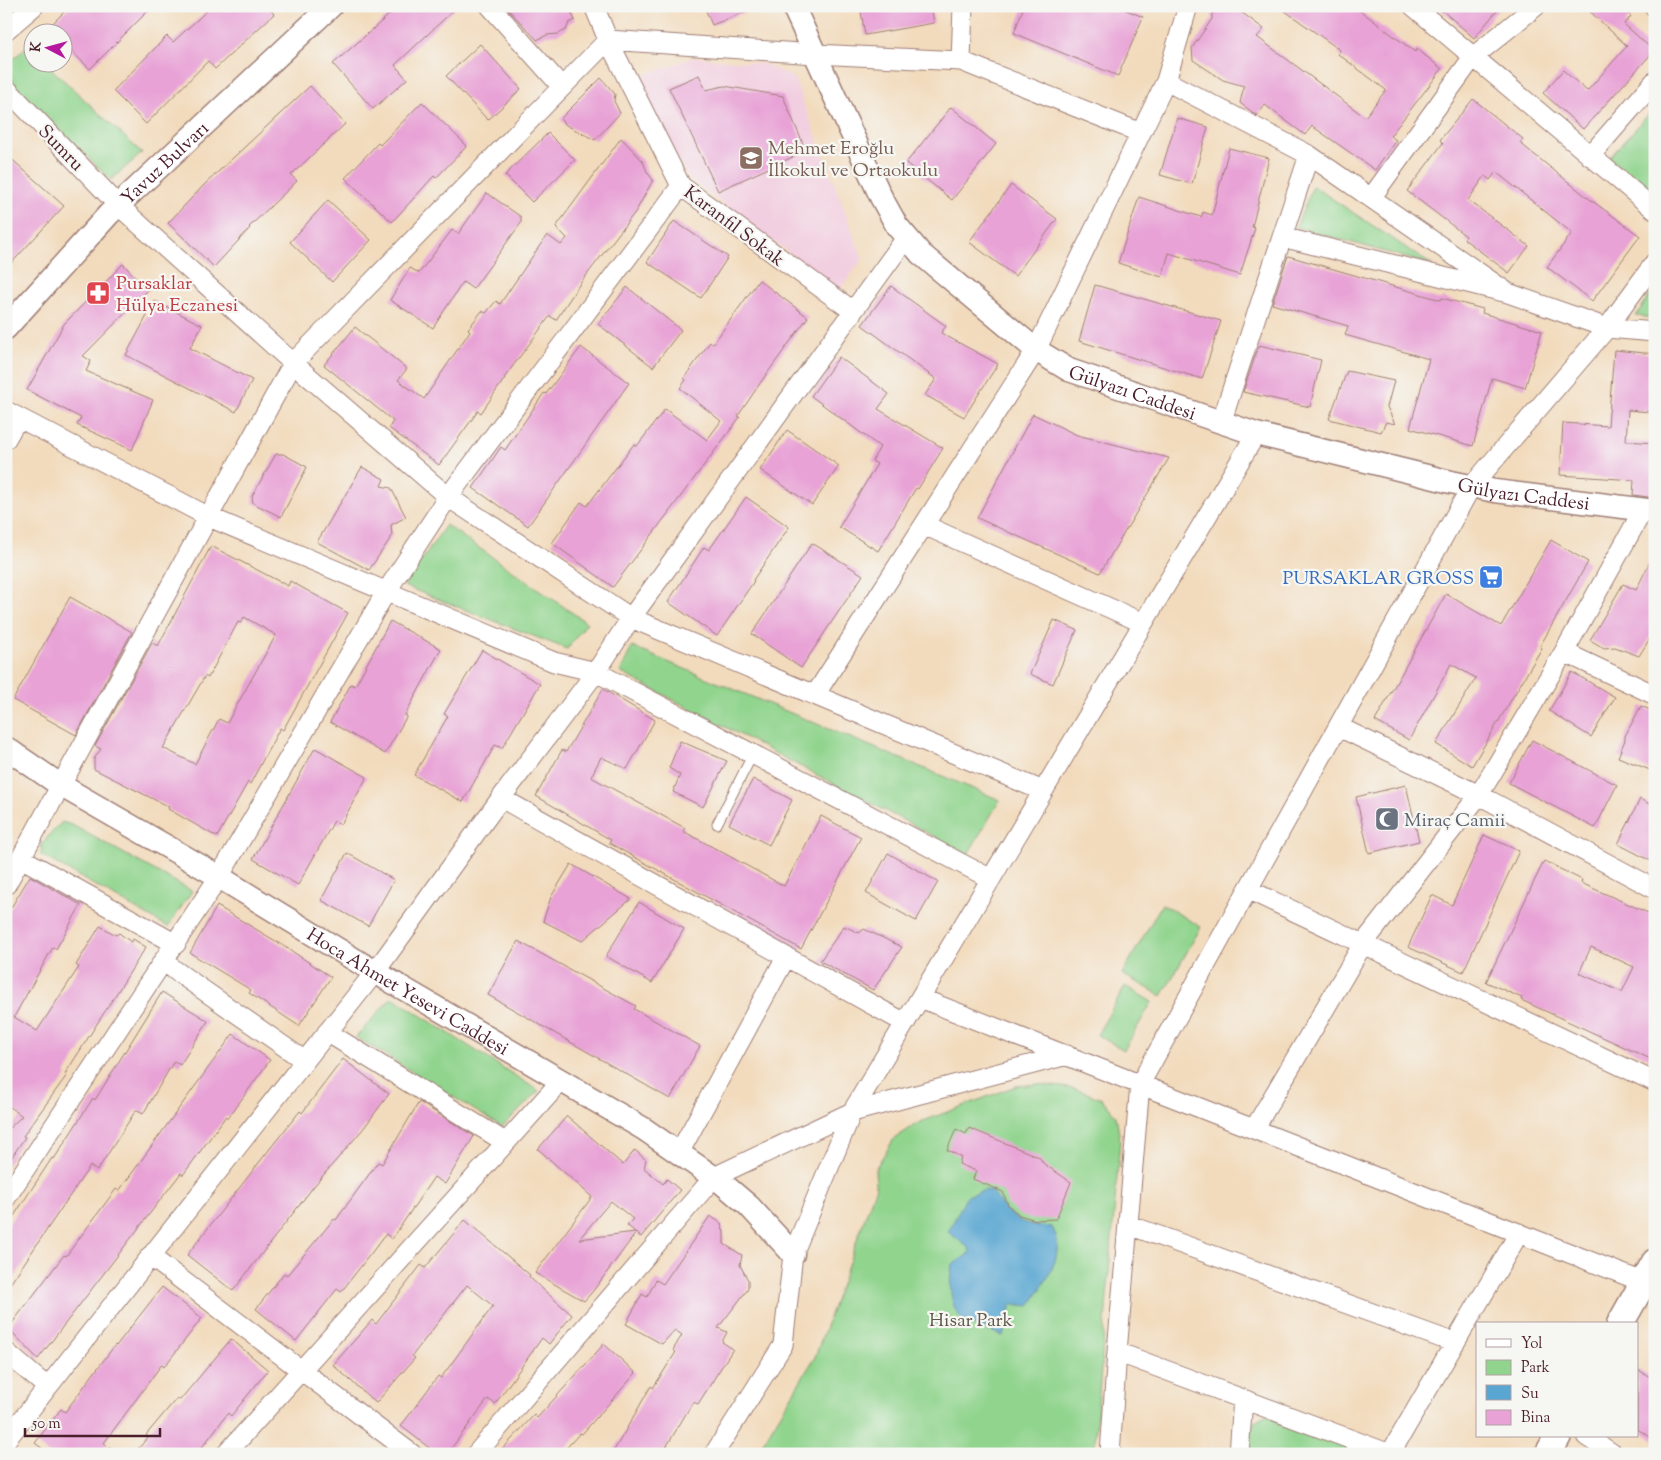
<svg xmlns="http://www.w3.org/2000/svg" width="1661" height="1460" viewBox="0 0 1661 1460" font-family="'Sorts Mill Goudy',serif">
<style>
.built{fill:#f2cfe0}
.green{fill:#90d48d;stroke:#6d7a5c}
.water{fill:#58a6d1;stroke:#51627e}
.building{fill:#e8a2d6;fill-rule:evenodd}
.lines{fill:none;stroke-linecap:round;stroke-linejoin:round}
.service-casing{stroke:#9e7d74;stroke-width:11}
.minor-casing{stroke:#9e7d74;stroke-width:21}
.tertiary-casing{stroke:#9e7d74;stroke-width:25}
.secondary-casing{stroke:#9e7d74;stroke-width:29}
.service{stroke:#fff;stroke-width:9}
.minor{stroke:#fff;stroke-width:19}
.tertiary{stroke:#fff;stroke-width:22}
.secondary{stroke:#fff;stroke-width:26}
.labels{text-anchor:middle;stroke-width:4.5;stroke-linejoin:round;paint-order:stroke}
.street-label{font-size:19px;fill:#4a1f2b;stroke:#f6f6f2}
.education-label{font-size:19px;fill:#785e54;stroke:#f6f6f2;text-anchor:start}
.health-label{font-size:19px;fill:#be3a42;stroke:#f6f6f2;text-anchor:start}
.shop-label{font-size:19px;fill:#366cbe;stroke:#f6f6f2;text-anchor:end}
.worship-label{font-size:19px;fill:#5b616d;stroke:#f6f6f2;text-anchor:start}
.park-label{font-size:19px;fill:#5f5548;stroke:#f6f6f2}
</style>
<rect width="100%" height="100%" fill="#f6f6f2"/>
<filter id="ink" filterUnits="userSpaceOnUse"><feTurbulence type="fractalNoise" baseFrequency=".02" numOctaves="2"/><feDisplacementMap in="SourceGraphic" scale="10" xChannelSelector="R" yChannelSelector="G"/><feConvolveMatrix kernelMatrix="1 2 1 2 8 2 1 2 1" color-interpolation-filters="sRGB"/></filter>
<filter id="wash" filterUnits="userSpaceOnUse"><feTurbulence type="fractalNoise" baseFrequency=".0096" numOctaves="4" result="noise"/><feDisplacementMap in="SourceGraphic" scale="20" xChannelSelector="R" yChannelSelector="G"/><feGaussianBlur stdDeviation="1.12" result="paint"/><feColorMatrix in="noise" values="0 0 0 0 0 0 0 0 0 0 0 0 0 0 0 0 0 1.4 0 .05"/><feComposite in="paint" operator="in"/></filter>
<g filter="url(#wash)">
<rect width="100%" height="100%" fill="#f2dbbd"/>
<!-- built -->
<path class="built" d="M695,57l69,7 30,14 69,181 -24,31 -152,-113 -50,-99z"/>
<!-- green -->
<path class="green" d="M27,46l5,5v11l13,1 97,90 -31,27 -105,-103v-11z
M1655,107v85l-46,-34z
M1313,186l119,79 -136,-38z
M1655,287v31l-19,-2z
M446,525l141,98 -20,26 -163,-63z
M632,647l368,153 -32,54 -348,-182z
M62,822l10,3 120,66 -24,36 -127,-72 1,-12z
M1162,904l39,23 -39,69 -40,-22z
M1125,986l27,16 -28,48 -27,-15z
M392,997l147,94 -37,36 -146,-90z
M1037,1084l39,5 26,10 14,17 4,24 -26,314h-338l59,-97 61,-170 -1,-18 19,-30 24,-16 98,-37z
M1267,1415l89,34 2,5h-110l3,-30z"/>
<!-- water -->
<path class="water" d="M985,1190l8,2c16,27 28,33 59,35 16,28 -8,55 -22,79l-18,-2 -9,32c-12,-5 -26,-9 -38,-15 -16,-10 -16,-40 -13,-56l18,-12 -1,-5 -21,-16 19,-36z"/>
<g id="blocks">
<!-- building -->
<path class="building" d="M70,6h83l-63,63 -28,-27v-10h-18z
M212,6h55l7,8 -59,55 -7,-8 -62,63 -33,-33 54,-55 6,6z
M399,6h59l-63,59 12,14 -34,30 -40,-45z
M505,6h63l7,14 -6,3 -3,7 -8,4 -11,1 -10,5z
M704,6h53l1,1 -46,18z
M860,6h71l3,17 -69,12z
M1024,6h93l26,11 -25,59 -104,-43z
M1219,6h14l31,23 -7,8 108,80 21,-27 -48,-36 2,-4 -62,-44h76l61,46 2,-3 25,20 -52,67 6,4 -21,30 -63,-44 -7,9 -40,-30 -8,11 -1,-1 -16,-12 4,-17 -21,-6 -30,-20 -1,-12 20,-29v-5z
M1437,6h64l-27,32z
M1584,6h36l11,10 -7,8 30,27 -71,78 -40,-36 20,-23 24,21 40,-45z
M480,44l41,45 -33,31 -42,-44z
M699,75l7,15 18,-4 59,10 23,55 -88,40 -49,-103z
M601,78l14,16 -1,7 6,12 -25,27 -29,-15 -6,-6z
M310,86l35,38 -54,51 6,6 -48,46 1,1 -36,39 -46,-44 36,-38z
M1473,99l50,40 -3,4 67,54 53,39 -48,65 -45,-34 25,-34 -76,-61 -6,8 -5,-4 -17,24 61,46 -20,27 -45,-34 2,-3 -59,-45 36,-48 -3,-3z
M422,102l45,44 -31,32 -2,-2 -42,46 -47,-44 33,-35 2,2z
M951,107l45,37 -44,56 -46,-37z
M1177,118l31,9 -16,57 -32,-9z
M548,133l27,27 -43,42 -27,-27z
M621,138l22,23 4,11 6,8 -17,31 -57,74 -23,35 -6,-4 -46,62h1l-24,35 -3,-2 -39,54 -50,-37 4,-7 -69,-56 31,-38 52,42 -9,11 26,19 46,-68 -2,-2 14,-18 4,2 10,-12 4,3 47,-69 14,10 6,-7 -11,-11z
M1229,148l40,10 -17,69 3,1 -15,47 -71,-22 -7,24 -44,-14 21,-66 62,20 2,-5 9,3z
M6,154l58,52 -58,63z
M1011,185l46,34 -42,57 -46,-34z
M487,193l34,24v6l-48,66 -10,-7 -30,46 -43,-28 20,-32 9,5 33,-43 6,4z
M328,200l43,40 -39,42 -42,-40z
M674,221l54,36 -27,41 -54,-36z
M1288,256l153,44 1,-2 41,11 -1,4 60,18 -17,57 -33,-10 -19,68 -63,-18 19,-69 -84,-24 3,-9 -76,-22z
M123,264l25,26 -65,66 8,5 -5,10 67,29 -21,50 -55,-25 4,-7 -54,-28 37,-66z
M759,280l49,37 -45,62 -25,37 2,1 -127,170 -61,-44 29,-41 6,4 47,-62 3,2 28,-37 42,31 14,-19 -41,-33 6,-8 -2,-2 26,-36 3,2z
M1095,285l126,36 -19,58 -123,-38z
M891,286l55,40 -5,7 57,31 -34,53 -39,-22 11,-16 -74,-54z
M627,287l54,43 -28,37 -55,-43z
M155,301l47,24 -12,23 62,32 -16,32 -110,-57z
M1259,345l62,15 -11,47 -67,-15z
M581,347l48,36 -101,143 -55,-38 28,-41 4,3 39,-57 2,1z
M1614,350l41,4 -5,58 -22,-2 -2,31 29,2v55l-22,-3 1,-15 -74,-5 3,-52 45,3z
M839,357l50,37 -11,15 65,39 -25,41 -2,-1 -38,63 -39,-24 38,-63 -5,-3 8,-14 -69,-51z
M1347,371l47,10 -7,26 8,17 -9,-2 -5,10 -52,-13z
M1033,414l44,21 92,23 -69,115 -123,-55z
M787,430l52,36 -27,39 -52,-35z
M276,454h7l24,13 -26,50 -28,-14 -1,-7z
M362,467l22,12 -3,7 10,2 15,29 -15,8 1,11 -23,34 -52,-28z
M746,497l43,30 -36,53 1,1 -37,55 -49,-34 36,-55 5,3z
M1551,540l37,22 -48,84 2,2 -70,118 -36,-22 40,-66 -25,-14 -42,76 -34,-19 71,-127 55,32z
M812,543l51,32 -62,93 -49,-34z
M211,546l77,40 2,-5 58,32 -65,117 -3,-2 -30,56 -2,-2 -31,55 -49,-28 1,-2 -75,-38v-10l7,-10 -6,-3 57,-103 6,3zM244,617l32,18 -49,88 -8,-4 -24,45 -32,-16 42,-72 3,2 30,-56 3,1z
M1655,552v78l-16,26 -24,-9 -11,1 -14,-8 33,-56 13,6z
M70,597l62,35 -56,103 -63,-35z
M1054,620l23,10 -24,54 -23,-10z
M390,621l51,28 -36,66 2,1 -22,38 -55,-32 21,-38 4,2z
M482,650l58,34 -38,64 -7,-3 -32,57 -49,-27 34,-59 -4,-2z
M1572,672l43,25 -24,40 -42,-26z
M603,689l52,31 -28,49 -26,-12 -10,20 94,51 -2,3 101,55 37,-70 40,21 -60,112 -192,-106 2,-3 -75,-44 26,-46 4,2z
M1641,706l14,6v60l-37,-15 7,-17v-4z
M1532,740l85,45 -22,43 -86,-45z
M680,741l47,20 -24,46 -30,-15 7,-17 -11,-7z
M315,748l52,29 -26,47 -7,-3 -36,64 -45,-26z
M753,779l39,21 -23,45 -40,-21z
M1406,785l13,56 -50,12 -13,-56z
M1640,799l15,8v56l-37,-19z
M1484,835l35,16 -56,121 -55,-25 24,-52 20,10z
M347,853l47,27 -26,46 -47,-26z
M888,853l50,29 -22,39 -50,-28z
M1544,861l38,19 -1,3 74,33v145l-134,-61 1,-2 -36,-16zM1591,947l43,20 -12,25 -43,-19z
M571,864l60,35 -49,42 -39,-20 8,-24z
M30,876l51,29 -25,44 -3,-2 -39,70 23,14 42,-64 -3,-2 24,-39 16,9 3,-2 12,9 2,-3 13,8 -81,127 2,1 -44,61 2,1 -19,29v-35l16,-15 -16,-12v-188z
M639,902l45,27 -32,54 -46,-27z
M217,906l67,40 47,31 -32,49 -50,-33 2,-3 -61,-37z
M844,926l15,7 5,-4 38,18 -29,43 -53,-29z
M518,941l118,65 -2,3 66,37 -30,53 -182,-104z
M162,992l46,29 -28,44 -6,-4 -31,53 -7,-4 -39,61 -7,-5 -84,124v-62l46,-70 2,1 39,-61 2,2z
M233,1034l37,26 -42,58 -2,-2 -43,59 -2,-2 -143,186 -28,-29v-4l54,-71 2,1 50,-67 3,2z
M343,1059l46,35 -26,35 -49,57 -81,105 -46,-36 85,-109 28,-35 2,2z
M419,1102l55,34 -29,48 -11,-7 -42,62 -6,-5 -45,58 -4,-3 -41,52 -40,-32 28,-36 3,2 47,-56 2,1 42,-58 4,2z
M567,1116l56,49 12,-15 11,10 -2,8 19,16 4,-5 13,11 -39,47 -5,-4 -43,58 -9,10 -49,-28 57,-76 -54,-48zM611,1201l22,18 -6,6 8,7 -56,7z
M969,1128l70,29 5,7 27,18 -15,37 -20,1 -17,-5 -11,-10 -5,-13 -30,-13 3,-8 -17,-7 2,-7 -14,-7 9,-21 10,5z
M710,1216l11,7 3,9v12l18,11 -2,10 8,15v9l-30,39 9,4 -5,10 11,7 -35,55 -5,-2 -31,52h-50l39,-68 2,2 23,-36 -3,-2 9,-15 -7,-5 -13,14 -36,-20 16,-30 5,3 9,-17 7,4z
M465,1220l65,55 -1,2 43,38 -23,29 -7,-6 -47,66 -7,-5 -41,55h-10l-36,-28 37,-50 3,2 52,-72 -26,-21 -55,71 3,2 -39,45 -43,-38 39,-45 4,4 45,-59 4,3z
M162,1287l40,31 -38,49 -2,-3 -58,79 14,11h-69l-14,-11 26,-34 4,3 50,-67 1,1z
M231,1339l37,31 -37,46 -3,-3 -31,41h-63l14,-17 -2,-2 31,-37 3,2z
M604,1344l32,29 -54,61 -2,-1 -19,21h-63l36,-39 3,3z
M1637,1369l18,11v60l-18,-11z"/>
</g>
</g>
<g filter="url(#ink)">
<use href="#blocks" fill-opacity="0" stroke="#9e7d74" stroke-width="1"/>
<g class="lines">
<defs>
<path id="service" d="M717,824l36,-70"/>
<path id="minor" d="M490,6l72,81
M594,6l14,34 73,146 172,125
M1413,6l242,204
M1654,6l1,1
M6,30l28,-24
M961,61l2,-55
M1166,81l143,74 199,138
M6,88l112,117 175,158 155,134 183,121 412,173
M1590,156l65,-75
M1371,198l102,-141 63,-51
M1282,237l226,56 99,35 48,4
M6,411l203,106 345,145 42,10 395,207
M1221,423l88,-268
M6,439l12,-21
M924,525l219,98
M1564,652l91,43
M815,695l221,-345 130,-269 22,-75
M1339,727l140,68 176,94
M501,798l404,225
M21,858l155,86
M6,885l287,-522 315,-323 207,14 146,7 180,72
M1249,890l406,192
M164,961l12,10 129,90
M920,998l723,284 11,6
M327,1032l178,110
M1254,1129l109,-185 116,-149 85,-143 79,-142
M679,1153l107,-196
M6,1198l213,-321 167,-285 62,-95 233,-311
M1129,1225l326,118
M150,1256l262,198
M6,1352l41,35
M1117,1352l273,102
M1586,1436l27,18
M6,1440l369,-468 126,-174 95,-126 35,-54 275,-380
M226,1454l336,-374
M476,1454l238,-277 138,-65 215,-57
M714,1454l69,-109 10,-91 59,-142 404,-678
M1110,1454l7,-102 23,-268 331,-597 136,-159 48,-66
M1239,1454l4,-55
M1390,1454l129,-221"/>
<g id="tertiary">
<path id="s1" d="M793,6l88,191 16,29 24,28 115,96 33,20 187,64 195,48 44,9 160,20"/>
<path id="s2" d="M6,328l103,-114 222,-208"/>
<path id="s3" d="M6,748l54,37 151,87 164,100 269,157 78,54 27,23 44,48"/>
</g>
<path id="secondary" d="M1620,1324l35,-62
M1548,1454l10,-18"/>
</defs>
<!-- service casing -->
<use href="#service" class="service-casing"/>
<!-- minor casing -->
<use href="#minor" class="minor-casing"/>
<!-- tertiary casing -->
<use href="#tertiary" class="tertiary-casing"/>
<!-- secondary casing -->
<use href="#secondary" class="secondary-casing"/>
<!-- service -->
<use href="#service" class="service"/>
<!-- minor -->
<use href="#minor" class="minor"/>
<!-- tertiary -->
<use href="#tertiary" class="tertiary"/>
<!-- secondary -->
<use href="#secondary" class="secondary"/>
</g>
</g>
<!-- icons -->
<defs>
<symbol id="school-square" viewBox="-11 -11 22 22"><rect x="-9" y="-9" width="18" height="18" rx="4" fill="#8d6e63" stroke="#f6f6f2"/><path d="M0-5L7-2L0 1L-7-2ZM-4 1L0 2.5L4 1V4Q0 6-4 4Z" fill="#fff"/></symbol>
<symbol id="pharmacy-square" viewBox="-11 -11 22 22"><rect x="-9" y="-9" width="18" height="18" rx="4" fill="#e0444e" stroke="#f6f6f2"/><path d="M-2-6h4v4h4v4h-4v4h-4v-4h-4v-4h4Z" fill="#fff"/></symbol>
<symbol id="supermarket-square" viewBox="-11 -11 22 22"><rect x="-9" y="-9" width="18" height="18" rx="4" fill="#3f7fe0" stroke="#f6f6f2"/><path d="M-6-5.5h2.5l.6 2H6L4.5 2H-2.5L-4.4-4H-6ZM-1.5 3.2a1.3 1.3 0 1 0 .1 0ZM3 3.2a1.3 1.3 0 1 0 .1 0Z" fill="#fff"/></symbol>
<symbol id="mosque-square" viewBox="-11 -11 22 22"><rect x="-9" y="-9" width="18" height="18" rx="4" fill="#6b7280" stroke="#f6f6f2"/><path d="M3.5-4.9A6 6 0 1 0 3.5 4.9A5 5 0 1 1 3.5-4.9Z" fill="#fff"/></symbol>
</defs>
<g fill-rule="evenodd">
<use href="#school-square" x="737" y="144" width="28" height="28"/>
<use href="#pharmacy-square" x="84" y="279" width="28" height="28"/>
<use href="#supermarket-square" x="1477" y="563" width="28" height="28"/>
<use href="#mosque-square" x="1373" y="805" width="28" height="28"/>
</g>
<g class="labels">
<!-- street labels -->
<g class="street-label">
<text transform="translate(62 147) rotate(46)" y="7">Sumru</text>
<text dy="7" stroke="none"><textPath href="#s2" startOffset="229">Yavuz Bulvarı</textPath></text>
<text transform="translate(735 225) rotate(37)" y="7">Karanfil Sokak</text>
<text dy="7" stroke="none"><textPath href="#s1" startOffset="536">Gülyazı Caddesi</textPath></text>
<text dy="7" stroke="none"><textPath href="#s1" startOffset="941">Gülyazı Caddesi</textPath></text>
<text dy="7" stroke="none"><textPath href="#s3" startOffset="470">Hoca Ahmet Yesevi Caddesi</textPath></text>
</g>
<!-- education labels -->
<g class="education-label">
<text x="768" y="154">Mehmet Eroğlu<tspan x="768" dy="22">İlkokul ve Ortaokulu</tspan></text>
</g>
<!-- health labels -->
<g class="health-label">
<text x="116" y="289">Pursaklar<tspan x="116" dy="22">Hülya Eczanesi</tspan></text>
</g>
<!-- shop labels -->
<g class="shop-label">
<text x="1474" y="584">PURSAKLAR GROSS</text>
</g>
<!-- worship labels -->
<g class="worship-label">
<text x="1404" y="826">Miraç Camii</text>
</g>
<!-- park labels -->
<g class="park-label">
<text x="971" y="1326">Hisar Park</text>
</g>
</g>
<!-- margin -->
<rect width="1661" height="1460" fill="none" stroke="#f6f6f2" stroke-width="25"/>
<!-- legend -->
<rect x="1476" y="1322" width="162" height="115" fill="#f6f6f2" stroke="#b1a0a2"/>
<rect x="1486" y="1339" width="25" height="8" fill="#ffffff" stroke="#b1a0a2"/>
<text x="1521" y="1348" font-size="15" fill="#4a1f2b">Yol</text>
<rect x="1486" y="1360" width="25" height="15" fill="#90d48d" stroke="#b1a0a2"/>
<text x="1521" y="1372" font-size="15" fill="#4a1f2b">Park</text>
<rect x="1486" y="1385" width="25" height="15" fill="#58a6d1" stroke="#b1a0a2"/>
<text x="1521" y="1398" font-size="15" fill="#4a1f2b">Su</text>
<rect x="1486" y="1410" width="25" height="15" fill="#e8a2d6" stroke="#b1a0a2"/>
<text x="1521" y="1422" font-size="15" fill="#4a1f2b">Bina</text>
<!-- north arrow -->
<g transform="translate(48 48) rotate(276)"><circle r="24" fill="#f6f6f2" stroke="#b1a0a2"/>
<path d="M0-4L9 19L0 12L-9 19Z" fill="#b5179e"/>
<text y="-8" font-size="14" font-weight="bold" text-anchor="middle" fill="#4a1f2b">K</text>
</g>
<!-- scale -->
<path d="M25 1428v8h135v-8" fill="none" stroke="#4a1f2b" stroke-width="2.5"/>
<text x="32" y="1428" font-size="15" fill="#4a1f2b" stroke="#f6f6f2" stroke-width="4" paint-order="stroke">50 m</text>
</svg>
